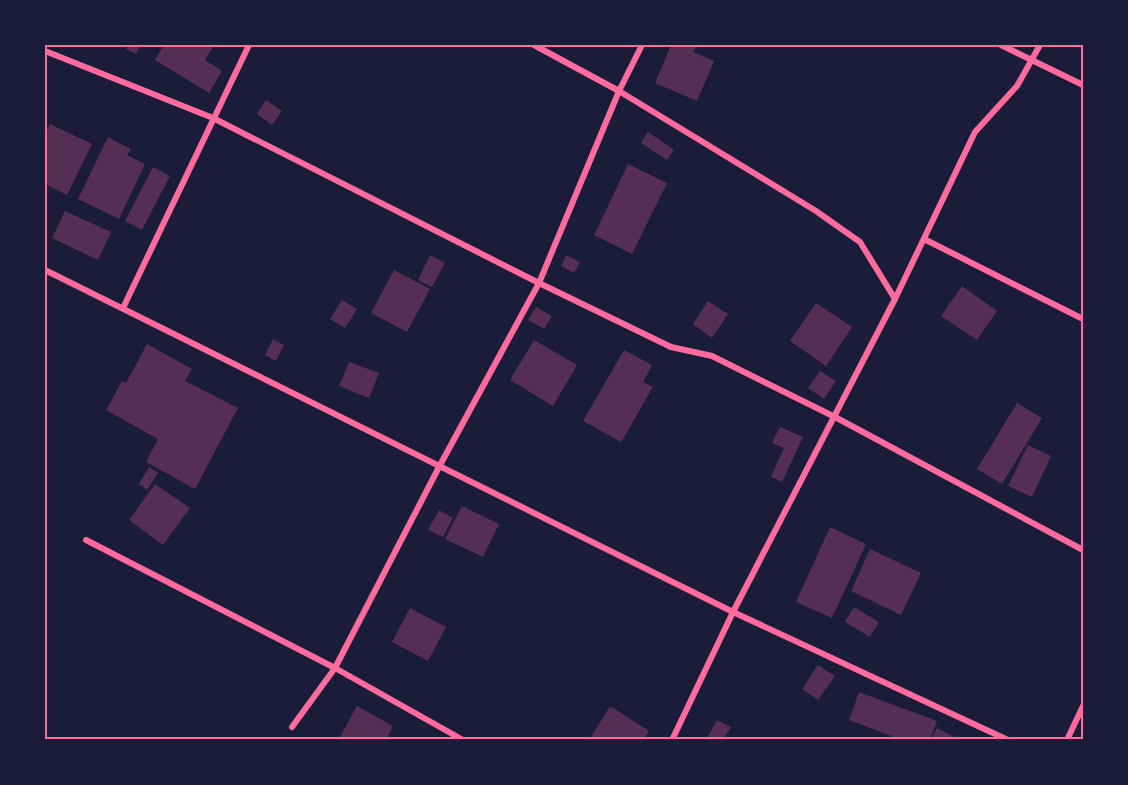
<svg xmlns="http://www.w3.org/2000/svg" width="1128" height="785" viewBox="0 0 1128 785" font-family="'Source Serif 4',serif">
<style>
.building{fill:#542f53}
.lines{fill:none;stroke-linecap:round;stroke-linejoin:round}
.minor{stroke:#ff6b9d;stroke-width:6}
.neatline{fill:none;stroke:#ff6b9d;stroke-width:2}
</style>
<rect width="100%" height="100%" fill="#1b1b3a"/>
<!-- building -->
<path class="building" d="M128,45h12l-4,9 -10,-5z
M164,45h50l-9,15 17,11 -13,22 -54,-33z
M671,45h26l-4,7 21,9 -17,40 -42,-18z
M266,100l16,11 -10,14 -15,-11z
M50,124l42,20 -25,51 -22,-11v-50z
M648,132l26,18 -7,10 -26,-17z
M108,137l23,12 -4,6 18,9 -26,55 -41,-20z
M628,164l39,19 -35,71 -38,-19z
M153,167l17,9 -28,54 -17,-9z
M65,211l46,21 -13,28 -46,-22z
M430,255l15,8 -13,24 -14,-7z
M566,255l14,7 -6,11 -13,-7z
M394,270l36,19 -23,43 -36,-19z
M962,286l35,25 -20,29 -36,-24z
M342,300l15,9 -12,19 -15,-9z
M708,301l20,13 -16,24 -19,-14z
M816,303l36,24 -26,39 -36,-25z
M536,307l16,9 -8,13 -16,-9z
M273,339l11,6 -8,16 -11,-6z
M534,340l43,25 -24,41 -43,-26z
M147,344l45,25 -7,12 53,27 -43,81 -49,-27 12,-23 -52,-29 16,-29 4,2z
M624,350l28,15 -9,17 10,5 -32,55 -38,-21z
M349,362l30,11 -10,25 -30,-12z
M820,371l16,10 -12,18 -16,-11z
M1017,403l25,15 -40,66 -25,-15z
M780,427l23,10 -21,45 -11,-5 13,-29 -12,-5z
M1028,445l23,11 -19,41 -24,-11z
M149,467l9,6 -11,17 -8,-6z
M155,484l35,24 -27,37 -34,-25z
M462,506l37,18 -16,33 -38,-18z
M439,510l14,8 -10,19 -15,-7z
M830,527l36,17 -34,74 -36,-16z
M870,549l51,24 -20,42 -50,-24z
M854,607l25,15 -9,15 -25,-15z
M410,608l36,19 -18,34 -36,-19z
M818,665l17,11 -17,24 -16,-11z
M859,692l78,29 -7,19h-28l-53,-20z
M357,706l36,20 -7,14 -47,-1z
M610,706l39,25 -5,9h-55z
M717,720l14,7 -8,13h-17z
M937,728l23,12h-29z"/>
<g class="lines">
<!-- minor -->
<path class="minor" d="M534,45l85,46 197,120 44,31 35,57
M1001,45l82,40
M45,51l168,67 326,165 132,64 41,9 123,61 248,133
M924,239l159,80
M45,270l688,342 275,128
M123,308l126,-263
M86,540l249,128 128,72
M292,727l43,-59 104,-201 100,-184 80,-192 23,-46
M672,740l61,-128 162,-313 80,-167 42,-46 23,-41
M1067,740l16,-34"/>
</g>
<!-- border -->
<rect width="1128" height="785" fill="none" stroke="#1b1b3a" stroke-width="93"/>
<rect x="46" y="46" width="1036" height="692" class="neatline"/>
</svg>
